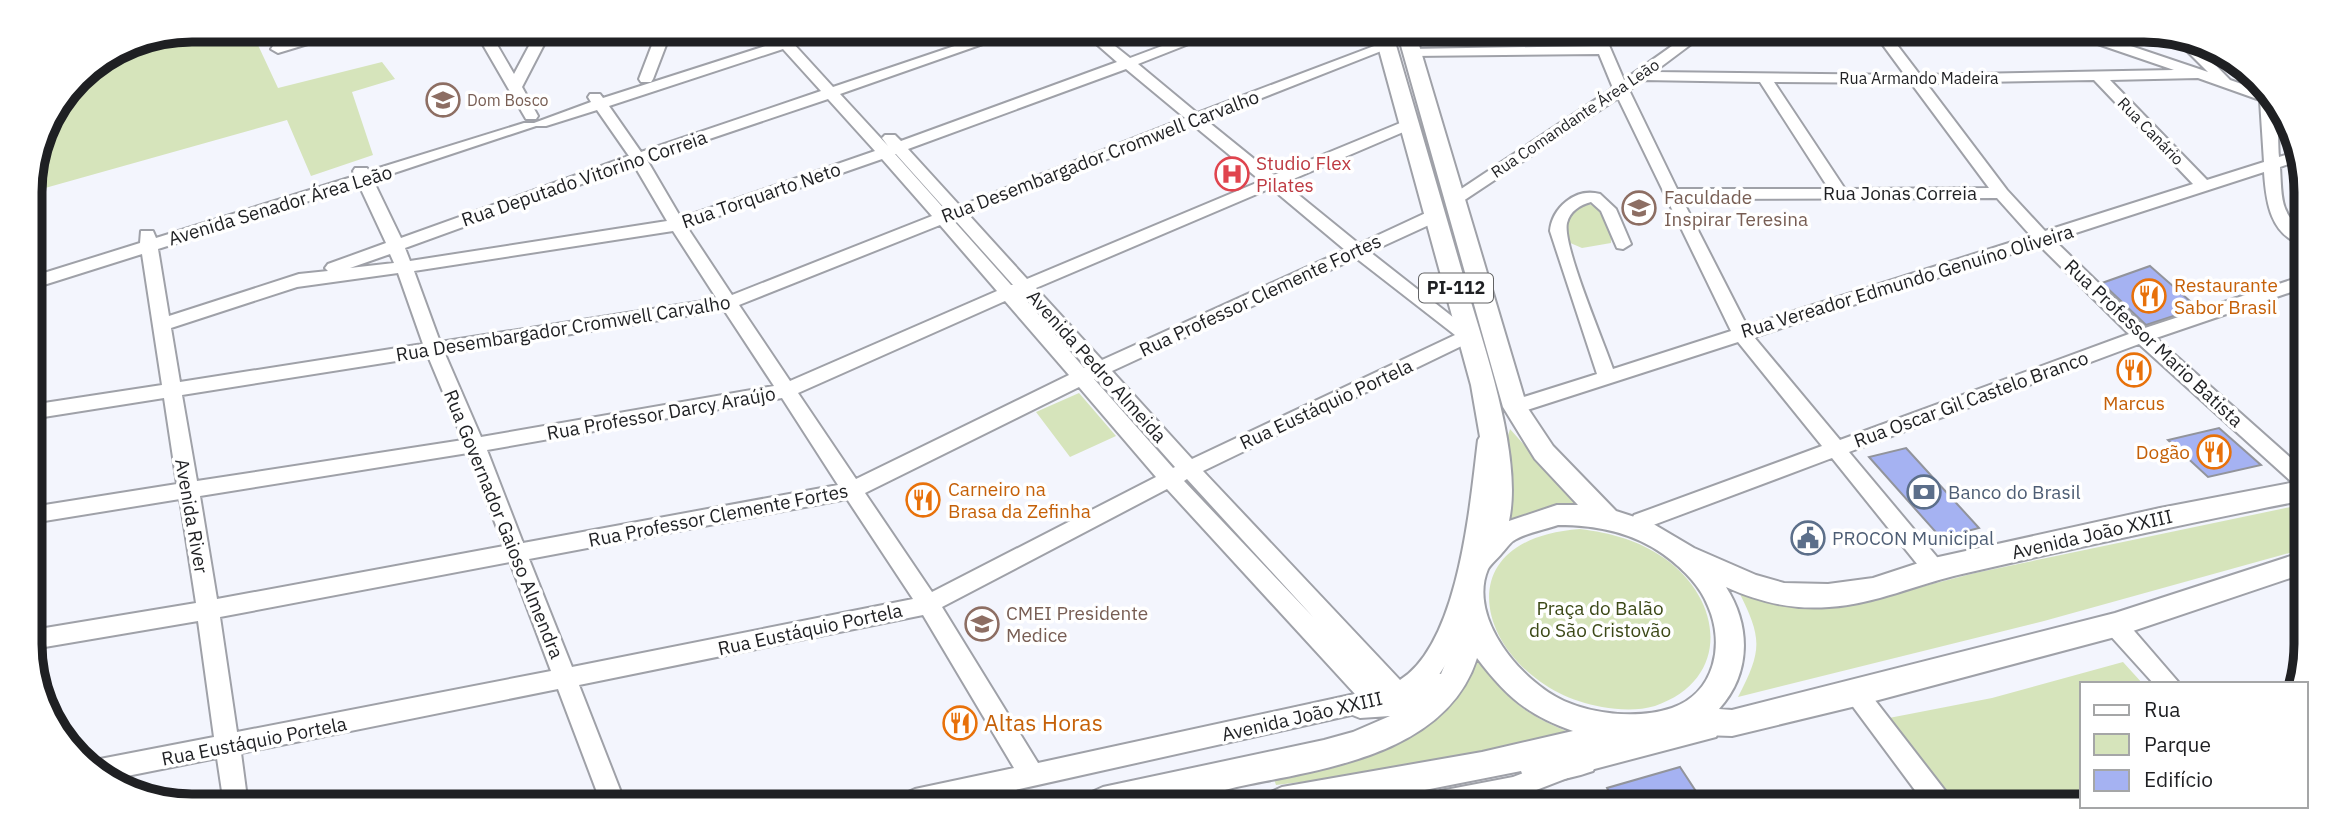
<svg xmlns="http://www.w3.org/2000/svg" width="2336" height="836" viewBox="0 0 2336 836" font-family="'IBM Plex Sans',sans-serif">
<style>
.green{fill:#d6e4bb}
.building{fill:#a5b2f2;stroke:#92949b;stroke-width:2}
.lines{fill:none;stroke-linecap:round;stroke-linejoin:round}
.minor-casing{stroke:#9fa1a8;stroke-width:4}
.major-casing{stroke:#9fa1a8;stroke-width:4}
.minor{fill:#fff;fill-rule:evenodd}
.major{fill:#fff;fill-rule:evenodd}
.labels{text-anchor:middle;stroke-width:7;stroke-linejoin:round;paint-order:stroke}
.far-street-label{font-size:16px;fill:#1f2023;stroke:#fff}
.far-education-label{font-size:16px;fill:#785e54;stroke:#fff;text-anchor:start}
.shield{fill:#fff;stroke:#626365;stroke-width:2}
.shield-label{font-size:18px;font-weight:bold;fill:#1f2023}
.street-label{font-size:19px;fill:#1f2023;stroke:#fff}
.health-label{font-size:19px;fill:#be3a42;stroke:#fff;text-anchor:start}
.education-label{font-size:19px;fill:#785e54;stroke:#fff;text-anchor:start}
.food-label{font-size:19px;fill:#c56008;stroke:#fff;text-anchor:start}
.service-label{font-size:19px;fill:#4e5e75;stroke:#fff;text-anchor:start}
.park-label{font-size:19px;fill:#3c4918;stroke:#fff}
.near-food-label{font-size:23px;fill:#c56008;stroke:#fff;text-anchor:start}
.rim{fill:none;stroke:#1f2023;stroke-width:9}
</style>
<rect width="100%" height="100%" fill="#f3f5fd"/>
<!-- green -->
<path class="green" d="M215,30h36l27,58 104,-26 13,17 -43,13 21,63 -62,21 -24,-56 -249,70 -4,-25 13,-45 38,-50 17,-10z
M1586,202c18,9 27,21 25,41l-29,5 -14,-6 -6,-24z
M1079,393l37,43 -46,21 -34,-45z
M1510,429l54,61 19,16 -33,3 -39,11 -7,-71z
M2300,505v45l-256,71 -306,76c25,-48 24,-59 0,-107l34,14 37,5 37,-3 129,-33z
M1580,529c31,4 58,11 84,29 60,42 67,122 -9,148 -17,5 -36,4 -53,1 -115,-19 -173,-167 -22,-178z
M1478,659c30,44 51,58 101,77l-97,24 -206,25 -3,-9 60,-14 97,-38z
M2123,662l20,22h-61v122l-127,-1 -66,-87 103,-20z"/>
<!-- building -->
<path class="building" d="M2150,266l48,42 -52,17 -44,-42z
M2219,428l42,37 -53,12 -40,-37z
M1906,448l73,80 -38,10 -72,-81z
M1680,767l21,32 -17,5h-69l-8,-16z"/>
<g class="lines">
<defs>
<path id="minor" d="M330,30h24l-76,23 -7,-4 2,-3z
M475,31h14l25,43 23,-43h14l-29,56 16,29 -2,3h-10z
M657,32h14l-18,47 -2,3h-10l-2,-3z
M993,33h21l-174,61 48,52 -6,-8 3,-3h10l6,6 216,-79 -32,-28h15l30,24 64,-24h20l-76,30 59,49 185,-70 5,-1 7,4 -188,74 68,55 131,-54h10l3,3 -3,3 -131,56 75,61 71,-33h12l2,4 -2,4 -72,33 107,84 -3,4 -271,131 197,209c59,-37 70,-175 78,-240l3,-5 7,-2 7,2 3,5c-8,71 -17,185 -64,241 -9,10 -23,18 -36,22l-13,-7 -2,10 -14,5 -403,90h-63l3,-8 9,-4 99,-21 -91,-153 -344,70 45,115h-24l-42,-111 -317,64 6,45h-24l-6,-40 -105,21 -22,-15 10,-5 114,-22 -16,-116 -165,28v-19l163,-27 -16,-104 -148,24v-16l145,-23 -13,-86 -133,21v-14l131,-20 -20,-131 -111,35v-12l109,-34 1,-12h12l3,7 199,-62 -2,-5 2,-3h12l2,3 155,-48h10l57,-21 -3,-5 2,-3h10l3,4 178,-57h10l42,46zM783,49l38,42 -180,61 -32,-46zM1126,69l59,49 -225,88 -52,-57zM828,99l47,52 -194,67 -34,-58zM597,110l32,46 -228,82 -28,-58 163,-54h10zM1193,125l68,56 -234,98 -59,-65zM895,154h1l51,57h-1zM882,159l50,57 -200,79 -45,-68zM634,165l33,56 -257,40 -5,-13zM359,185l27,58 -58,21 -3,4 3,3 -29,3 -130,42 -11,-67zM1271,188l74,62 -243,110 -66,-72zM953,220h2l58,65h-2zM940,225l57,66 -207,90 -51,-76zM673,231l44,68 -277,43 -26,-71zM390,254l4,9 -44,5zM1356,258l99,77 -263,124 -80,-88zM398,273l25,71 -243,38 -9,-54 126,-41zM1021,294l65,73 -2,1zM1005,301l64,74 -213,104 -58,-86zM724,310l50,76 -293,51 -36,-83zM428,356l35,84 -266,41 -15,-86zM1096,378l79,89 -2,1 -79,-89zM1079,387l77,90 -224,115 -67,-99zM782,398l56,87 -315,58 -36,-93zM468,453l36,93 -287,53 -17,-103zM1187,479l127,139 -130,-137zM1167,489l188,205 -317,69 -96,-156zM847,499l66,100 -341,68 -43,-108zM510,562l41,109 -314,61 -17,-115z
M1591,36h14l19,44 62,-44h16l-48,36 251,3 -28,-38h14l29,38 254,-5 -85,-29 -2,-3h20l101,34 -34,-34h15l41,42 29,10 3,-7c19,15 15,52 17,74l17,-5 4,8 -20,7c2,30 -1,45 24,65v13c-34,-9 -38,-44 -40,-73l-210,68 91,88 158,-52v12l-147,50 145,129v20l-7,-3 -155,-140 -290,108 93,111 3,6 -3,6 -8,3 -8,-3 -94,-117 -184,69 -7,2 -7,-2 -3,-6 3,-6 188,-69 -84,-104 -223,72 -7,-2 -3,-5 3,-5 89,-28 -47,-143c2,-23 25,-44 50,-37l16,15 15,35 -8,5 -6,-1 -16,-37 -10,-9c-11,3 -21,9 -24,21 -5,22 37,119 46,146l118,-38 -113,-233 -158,105 -6,1 -8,-5 167,-111 -14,-34 -186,2 -7,-4 2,-3 187,-3zM2198,78l62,22 4,62 -57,18 -97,-100zM1643,80l117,2 69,107h-152l-48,-99zM2094,80l99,104 -148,47 -38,-41 -81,-107zM1774,82l137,1 78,105 -144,1zM1997,198l34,38 -284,90 -65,-127zM2039,245l90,89 -289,106 -86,-103z
M2115,616l8,2 57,66h-26l-47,-52 -3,-7 3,-7z
M1856,683l8,3 86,111 3,8h-27l-78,-105 -4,-7 4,-7z
M1708,718l8,3 4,8 -4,8 -133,35 -70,27 -19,4h-66l3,-8 9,-4 73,-14 69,-27z"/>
<path id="major" d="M1375,35h18c24,82 48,164 72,247 19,65 58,174 44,239l48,-16h21l-43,-46 -32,-52 -105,-372h18l111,372 26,39 63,65 34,11 44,26 62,27 28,8 44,1 45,-6 61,-20 226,-50 141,-27 -1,20c-113,22 -225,47 -338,73 -45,10 -86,30 -133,33 -37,3 -70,-5 -103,-20 25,39 25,87 -7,122l13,1 383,-97 185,-60 -1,22 -184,62 -259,69 -124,30 -58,-2 -16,5 -25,1 -12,7 -27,6 3,8 -4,10c-20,7 -49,14 -69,7l-3,-7 -162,32 -93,-1 5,-10 11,-5 200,-35 91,-21c-46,-16 -67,-35 -96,-73 -30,94 -147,110 -231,127 -25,5 -52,15 -78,17 -27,2 -54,0 -81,0l5,-10 11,-5 221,-47 29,-8 37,-16 -30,2 -10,-4 -5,-9 5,-9c17,-7 37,-3 55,-9 12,-4 23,-17 36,-13l8,-19 10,-41 -3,-11 6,-38 16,-21 10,-45 -1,-22 -16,-92zM1558,525c38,0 74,7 105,29 18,13 37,31 45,52 17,38 7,87 -36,102 -33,11 -76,7 -108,-7 -42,-19 -97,-83 -76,-132 3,-5 10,-11 14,-16 3,-3 7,-9 11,-12 12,-8 31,-11 45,-16z"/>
</defs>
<!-- minor casing -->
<use href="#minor" class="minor-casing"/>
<!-- major casing -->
<use href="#major" class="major-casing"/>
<!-- minor -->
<use href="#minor" class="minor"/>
<!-- major -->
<use href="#major" class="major"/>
</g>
<!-- icons -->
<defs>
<symbol id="school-ring" viewBox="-11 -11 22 22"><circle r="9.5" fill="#fff" stroke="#8d6e63" stroke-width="1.5"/><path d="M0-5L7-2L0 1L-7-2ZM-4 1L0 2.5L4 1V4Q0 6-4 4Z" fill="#8d6e63"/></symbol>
<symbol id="hospital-ring" viewBox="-11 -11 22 22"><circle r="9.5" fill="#fff" stroke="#e0444e" stroke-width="1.5"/><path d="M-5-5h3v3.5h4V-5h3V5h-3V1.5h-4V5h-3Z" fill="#e0444e"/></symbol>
<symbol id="university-ring" viewBox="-11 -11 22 22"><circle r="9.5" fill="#fff" stroke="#8d6e63" stroke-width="1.5"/><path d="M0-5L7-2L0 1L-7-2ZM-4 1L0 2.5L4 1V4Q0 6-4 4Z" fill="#8d6e63"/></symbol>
<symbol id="restaurant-ring" viewBox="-11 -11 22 22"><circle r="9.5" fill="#fff" stroke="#e8710a" stroke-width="1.5"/><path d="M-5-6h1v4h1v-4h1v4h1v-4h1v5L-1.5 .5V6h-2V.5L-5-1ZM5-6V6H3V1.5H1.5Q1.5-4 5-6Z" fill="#e8710a"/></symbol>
<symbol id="bank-ring" viewBox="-11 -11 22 22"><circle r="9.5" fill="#fff" stroke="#5c6f8a" stroke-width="1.5"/><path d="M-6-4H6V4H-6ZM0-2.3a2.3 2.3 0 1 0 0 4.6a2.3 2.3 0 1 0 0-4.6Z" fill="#5c6f8a"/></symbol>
<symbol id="civic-ring" viewBox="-11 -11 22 22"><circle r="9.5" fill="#fff" stroke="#5c6f8a" stroke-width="1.5"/><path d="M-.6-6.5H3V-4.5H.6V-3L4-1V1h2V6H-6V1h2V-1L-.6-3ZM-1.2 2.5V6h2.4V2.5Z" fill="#5c6f8a"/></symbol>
</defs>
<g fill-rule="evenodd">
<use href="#school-ring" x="424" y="81" width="38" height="38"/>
<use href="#hospital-ring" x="1213" y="155" width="38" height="38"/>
<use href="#university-ring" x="1620" y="189" width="38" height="38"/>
<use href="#restaurant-ring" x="2130" y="277" width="38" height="38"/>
<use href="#restaurant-ring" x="2115" y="351" width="38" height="38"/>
<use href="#restaurant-ring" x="2195" y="433" width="38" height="38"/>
<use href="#bank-ring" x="1905" y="473" width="38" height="38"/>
<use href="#restaurant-ring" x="904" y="481" width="38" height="38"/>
<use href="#civic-ring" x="1789" y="519" width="38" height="38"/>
<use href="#school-ring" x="963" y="605" width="38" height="38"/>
<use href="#restaurant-ring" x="941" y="704" width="38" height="38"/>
</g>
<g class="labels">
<!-- far-street labels -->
<g class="far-street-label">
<text x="1919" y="84">Rua Armando Madeira</text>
<text transform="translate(1575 118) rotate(-34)" y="6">Rua Comandante Área Leão</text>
<text transform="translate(2151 131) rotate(46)" y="6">Rua Canário</text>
</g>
<!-- far-education labels -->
<g class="far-education-label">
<text x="467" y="106">Dom Bosco</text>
</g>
<!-- shield labels -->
<rect class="shield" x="1419" y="273.5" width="74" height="29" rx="5"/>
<g class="shield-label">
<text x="1456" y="294">PI-112</text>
</g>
<!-- street labels -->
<g class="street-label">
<text transform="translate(1100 156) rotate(-21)" y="7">Rua Desembargador Cromwell Carvalho</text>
<text transform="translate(584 178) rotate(-19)" y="7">Rua Deputado Vitorino Correia</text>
<text x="1900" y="200">Rua Jonas Correia</text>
<text transform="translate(761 195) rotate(-19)" y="7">Rua Torquarto Neto</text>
<text transform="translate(280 205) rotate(-17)" y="7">Avenida Senador Área Leão</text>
<text transform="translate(1907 281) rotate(-17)" y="7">Rua Vereador Edmundo Genuíno Oliveira</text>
<text transform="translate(1260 295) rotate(-25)" y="7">Rua Professor Clemente Fortes</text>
<text transform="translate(563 328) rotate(-9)" y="7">Rua Desembargador Cromwell Carvalho</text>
<text transform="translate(2154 343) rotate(43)" y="7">Rua Professor Mario Batista</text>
<text transform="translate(1097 366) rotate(48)" y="7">Avenida Pedro Almeida</text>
<text transform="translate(1971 399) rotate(-20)" y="7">Rua Oscar Gil Castelo Branco</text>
<text transform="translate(1326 404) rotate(-25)" y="7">Rua Eustáquio Portela</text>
<text transform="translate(661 413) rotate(-10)" y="7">Rua Professor Darcy Araújo</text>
<text transform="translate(718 515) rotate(-11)" y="7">Rua Professor Clemente Fortes</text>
<text transform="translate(192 516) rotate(80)" y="7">Avenida River</text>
<text transform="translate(504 524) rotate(68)" y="7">Rua Governador Gaioso Almendra</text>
<text transform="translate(2092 534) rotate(-13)" y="7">Avenida João XXIII</text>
<text transform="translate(810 629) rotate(-12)" y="7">Rua Eustáquio Portela</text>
<text transform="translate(1302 716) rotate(-13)" y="7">Avenida João XXIII</text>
<text transform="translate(254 741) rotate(-11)" y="7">Rua Eustáquio Portela</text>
</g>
<!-- health labels -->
<g class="health-label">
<text x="1256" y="170">Studio Flex<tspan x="1256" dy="22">Pilates</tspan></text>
</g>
<!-- education labels -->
<g class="education-label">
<text x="1664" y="204">Faculdade<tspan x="1664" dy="22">Inspirar Teresina</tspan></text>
<text x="1006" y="620">CMEI Presidente<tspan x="1006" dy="22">Medice</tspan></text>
</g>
<!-- food labels -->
<g class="food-label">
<text x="2174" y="292">Restaurante<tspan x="2174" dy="22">Sabor Brasil</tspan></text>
<text x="2134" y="410" text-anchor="middle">Marcus</text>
<text x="2190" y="459" text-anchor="end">Dogão</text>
<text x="948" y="496">Carneiro na<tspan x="948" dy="22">Brasa da Zefinha</tspan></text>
</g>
<!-- service labels -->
<g class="service-label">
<text x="1948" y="499">Banco do Brasil</text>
<text x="1832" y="545">PROCON Municipal</text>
</g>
<!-- park labels -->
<g class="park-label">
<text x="1600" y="615">Praça do Balão<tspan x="1600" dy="22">do São Cristovão</tspan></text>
</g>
<!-- near-food labels -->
<g class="near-food-label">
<text x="984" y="731">Altas Horas</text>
</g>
</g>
<!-- crop -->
<path d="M0 0H2336V836H0ZM192 42H2144A150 150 0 0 1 2294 192V644A150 150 0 0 1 2144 794H192A150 150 0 0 1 42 644V192A150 150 0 0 1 192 42Z" fill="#fff" fill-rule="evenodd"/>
<path class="rim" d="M192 42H2144A150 150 0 0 1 2294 192V644A150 150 0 0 1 2144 794H192A150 150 0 0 1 42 644V192A150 150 0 0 1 192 42Z"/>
<!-- legend -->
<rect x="2080" y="682" width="228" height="126" fill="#ffffff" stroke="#a5a6a7" stroke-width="2"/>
<rect x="2094" y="705" width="35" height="10" fill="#ffffff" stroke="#a5a6a7" stroke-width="2"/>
<text x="2144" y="717" font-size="21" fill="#1f2023">Rua</text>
<rect x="2094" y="734" width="35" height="21" fill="#d6e4bb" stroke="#a5a6a7" stroke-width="2"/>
<text x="2144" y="752" font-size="21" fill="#1f2023">Parque</text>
<rect x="2094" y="770" width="35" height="21" fill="#a5b2f2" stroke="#a5a6a7" stroke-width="2"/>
<text x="2144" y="787" font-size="21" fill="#1f2023">Edifício</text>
</svg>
